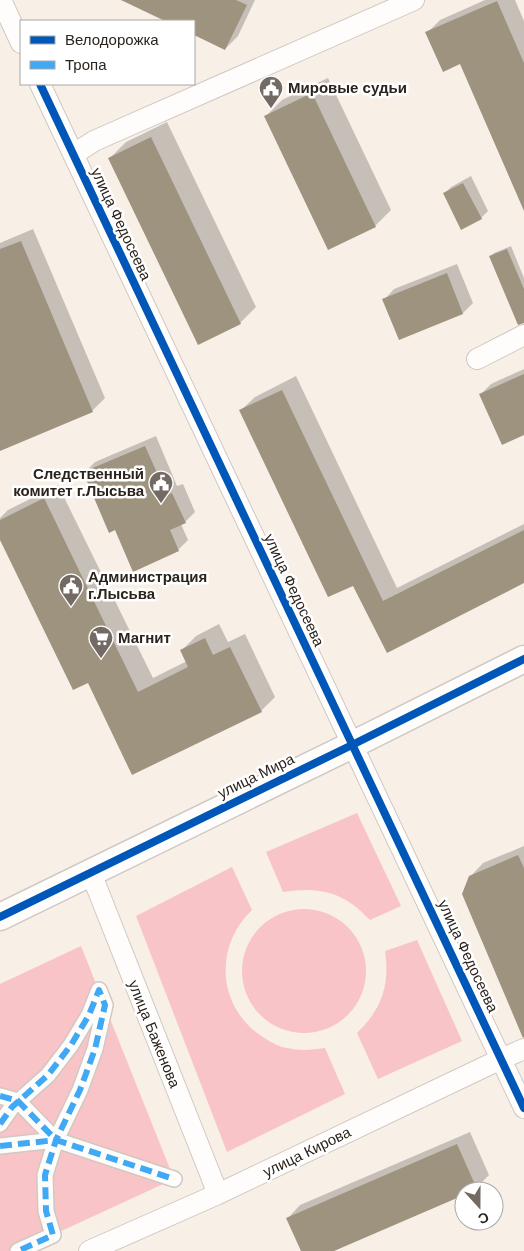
<svg xmlns="http://www.w3.org/2000/svg" width="524" height="1251" viewBox="0 0 524 1251" font-family="Arial,sans-serif">
<style>
.green{fill:#f9c4c7}
.shadow{fill:#0003}
.building{fill:#9d937e}
.lines{fill:none;stroke-linecap:round;stroke-linejoin:round}
.pedestrian-casing{stroke:#d0c8c2;stroke-width:18}
.minor-casing{stroke:#d0c8c2;stroke-width:22}
.tertiary-casing{stroke:#d0c8c2;stroke-width:29}
.pedestrian{stroke:#fefdfb;stroke-width:15}
.minor{stroke:#fefdfb;stroke-width:20}
.tertiary{stroke:#fefdfb;stroke-width:26}
.quiet{stroke:#3fa9f5;stroke-width:6;stroke-dasharray:12 6;stroke-linecap:butt}
.cycleway-casing{stroke:#fff;stroke-width:11}
.cycleway{stroke:#0057b8;stroke-width:8}
.labels{text-anchor:middle;stroke-width:5;stroke-linejoin:round;paint-order:stroke}
.poi-label{font-size:15px;font-weight:bold;fill:#2b231d;stroke:#fff;text-anchor:start}
.street-label{font-size:15px;fill:#2b231d;stroke:#fff}
</style>
<rect width="100%" height="100%" fill="#f8efe7"/>
<!-- green -->
<path class="green" d="M357,813l44,93 -31,14c-26,-28 -50,-34 -87,-28l-17,-40z
M232,867l20,43c-40,38 -34,101 14,129 6,4 14,8 21,9 13,3 25,2 38,0l20,46 -118,58 -91,-236z
M242 971a62 62 0 1 1 124 0a62 62 0 1 1-124 0Z
M417,940l45,101 -84,38 -21,-46c25,-24 33,-48 28,-82z
M81,946l93,233 -156,72h-18v-267z"/>
<!-- shadow -->
<path class="shadow" d="M124,0h131l-17,36 -13,13 -31,-15v-13h-26z
M485,0h30l9,21v172l-63,-130 -34,-30 13,-13z
M328,78l63,132 -16,16 -109,-110 16,-16z
M167,122l89,185 -16,16 -130,-165 16,-16z
M471,176l17,35 -7,7 -37,-24 7,-7z
M33,229l72,169 -13,13 -92,39v-207z
M511,246l13,32v25l-33,-47 3,-3z
M457,264l16,39 -10,10 -64,25 -15,-38 10,-11z
M524,369v64l-43,-39 10,-10z
M296,376l101,212 127,-64v58l-136,69 -34,-67 -114,-173 15,-14z
M156,436l21,50 6,-2 12,28 -10,10 -4,2 7,16 -10,10 -63,-21 -31,-56 11,-11z
M58,485l95,193 34,-17 -5,-11 14,-14 23,-12 9,18 17,-8 30,63 -14,14 -128,62 -45,-92 -88,-144v-19l8,-8z
M524,846v162l-54,-131 13,-14z
M470,1132l19,43 -13,13 -7,3h-5v2l-133,58h-29l-14,-33 12,-13z"/>
<!-- building -->
<path class="building" d="M121,0h115l11,5 -22,45 -31,-15v-14h-29z
M497,1l27,62v148l-64,-147 -17,8 -18,-40z
M312,93l64,134 -48,23 -64,-134z
M151,137l90,187 -43,21 -90,-187z
M463,183l19,36 -21,11 -18,-37z
M21,241l72,171 -93,39v-202z
M507,249l17,40v34l-6,2 -29,-69z
M447,273l16,41 -64,26 -17,-41z
M524,374v61l-22,10 -23,-51z
M282,390l101,211 141,-71v53l-137,70 -34,-67 -25,11 -89,-187z
M145,446l22,49 5,-2 14,30 -16,7 9,21 -46,21 -18,-42 -6,3 -26,-61z
M44,498l94,194 50,-25 -8,-17 25,-12 8,17 17,-8 32,65 -130,63 -44,-92 -15,7 -73,-150v-20z
M518,855l6,13v169l-1,1 -61,-144 7,-18z
M457,1144l20,45 -5,2h-8v4l-130,56h-33l-15,-33z"/>
<g class="lines">
<defs>
<path id="pedestrian" d="M0,1096l18,5 38,39 118,39
M0,1124l12,-17 36,-32 23,-30 18,-30 10,-25 6,15 -10,44 -15,41 -24,50 -11,35 1,36 7,24 -35,16
M0,1146l56,-6"/>
<path id="minor" d="M1,0l20,43
M40,84l484,1024
M74,154l20,-13 320,-141
M477,359l47,-24
M91,873l127,321
M89,1251l129,-57 283,-135 23,-10"/>
<path id="tertiary" d="M0,917l352,-172 172,-86"/>
</defs>
<!-- pedestrian casing -->
<use href="#pedestrian" class="pedestrian-casing"/>
<!-- minor casing -->
<use href="#minor" class="minor-casing"/>
<!-- tertiary casing -->
<use href="#tertiary" class="tertiary-casing"/>
<!-- pedestrian -->
<use href="#pedestrian" class="pedestrian"/>
<!-- minor -->
<use href="#minor" class="minor"/>
<!-- tertiary -->
<use href="#tertiary" class="tertiary"/>
<!-- quiet -->
<path class="quiet" d="M0,1096l18,5 38,39 118,39
M0,1124l12,-17 36,-32 23,-30 18,-30 10,-25 6,15 -10,44 -15,41 -24,50 -11,35 1,36 7,24 -35,16
M0,1146l56,-6"/>
<defs>
<path id="cycleway" d="M40,84l484,1024
M0,917l352,-172 172,-86"/>
</defs>
<!-- cycleway casing -->
<use href="#cycleway" class="cycleway-casing"/>
<!-- cycleway -->
<use href="#cycleway" class="cycleway"/>
</g>
<!-- icons -->
<defs>
<symbol id="civic-pin" viewBox="-11 -11 22 30"><path d="M0 17L-7.5 6A9.5 9.5 0 1 1 7.5 6Z" fill="#736a64" stroke="#fff"/><path d="M-.6-6.5H3V-4.5H.6V-3L4-1V1h2V6H-6V1h2V-1L-.6-3ZM-1.2 2.5V6h2.4V2.5Z" fill="#fff"/></symbol>
<symbol id="supermarket-pin" viewBox="-11 -11 22 30"><path d="M0 17L-7.5 6A9.5 9.5 0 1 1 7.5 6Z" fill="#736a64" stroke="#fff"/><path d="M-6-5.5h2.5l.6 2H6L4.5 2H-2.5L-4.4-4H-6ZM-1.5 3.2a1.3 1.3 0 1 0 .1 0ZM3 3.2a1.3 1.3 0 1 0 .1 0Z" fill="#fff"/></symbol>
</defs>
<g fill-rule="evenodd">
<use href="#civic-pin" x="257" y="74" width="28" height="38"/>
<use href="#civic-pin" x="147" y="469" width="28" height="38"/>
<use href="#civic-pin" x="57" y="572" width="28" height="38"/>
<use href="#supermarket-pin" x="87" y="624" width="28" height="38"/>
</g>
<g class="labels">
<!-- poi labels -->
<g class="poi-label">
<text x="288" y="93">Мировые судьи</text>
<text x="144" y="479" text-anchor="end">Следственный<tspan x="144" dy="17">комитет г.Лысьва</tspan></text>
<text x="88" y="582">Администрация<tspan x="88" dy="17">г.Лысьва</tspan></text>
<text x="118" y="643">Магнит</text>
</g>
<!-- street labels -->
<g class="street-label">
<text transform="translate(121 224) rotate(65)" y="5">улица Федосеева</text>
<text transform="translate(294 590) rotate(65)" y="5">улица Федосеева</text>
<text transform="translate(256 776) rotate(-26)" y="5">улица Мира</text>
<text transform="translate(468 956) rotate(65)" y="5">улица Федосеева</text>
<text transform="translate(154 1034) rotate(68)" y="5">улица Баженова</text>
<text transform="translate(307 1152) rotate(-26)" y="5">улица Кирова</text>
</g>
</g>
<!-- legend -->
<rect x="20" y="20" width="175" height="65" fill="#ffffff" stroke="#aaa7a5"/>
<rect x="30" y="36" width="25" height="8" fill="#0057b8" stroke="#aaa7a5"/>
<text x="65" y="45" font-size="15" fill="#2b231d">Велодорожка</text>
<rect x="30" y="61" width="25" height="8" fill="#3fa9f5" stroke="#aaa7a5"/>
<text x="65" y="70" font-size="15" fill="#2b231d">Тропа</text>
<!-- north arrow -->
<g transform="translate(479 1206) rotate(159)"><circle r="24" fill="#ffffff" stroke="#aaa7a5"/>
<path d="M0-4L9 19L0 12L-9 19Z" fill="#736a64"/>
<text y="-8" font-size="14" font-weight="bold" text-anchor="middle" fill="#2b231d">С</text>
</g>
</svg>
